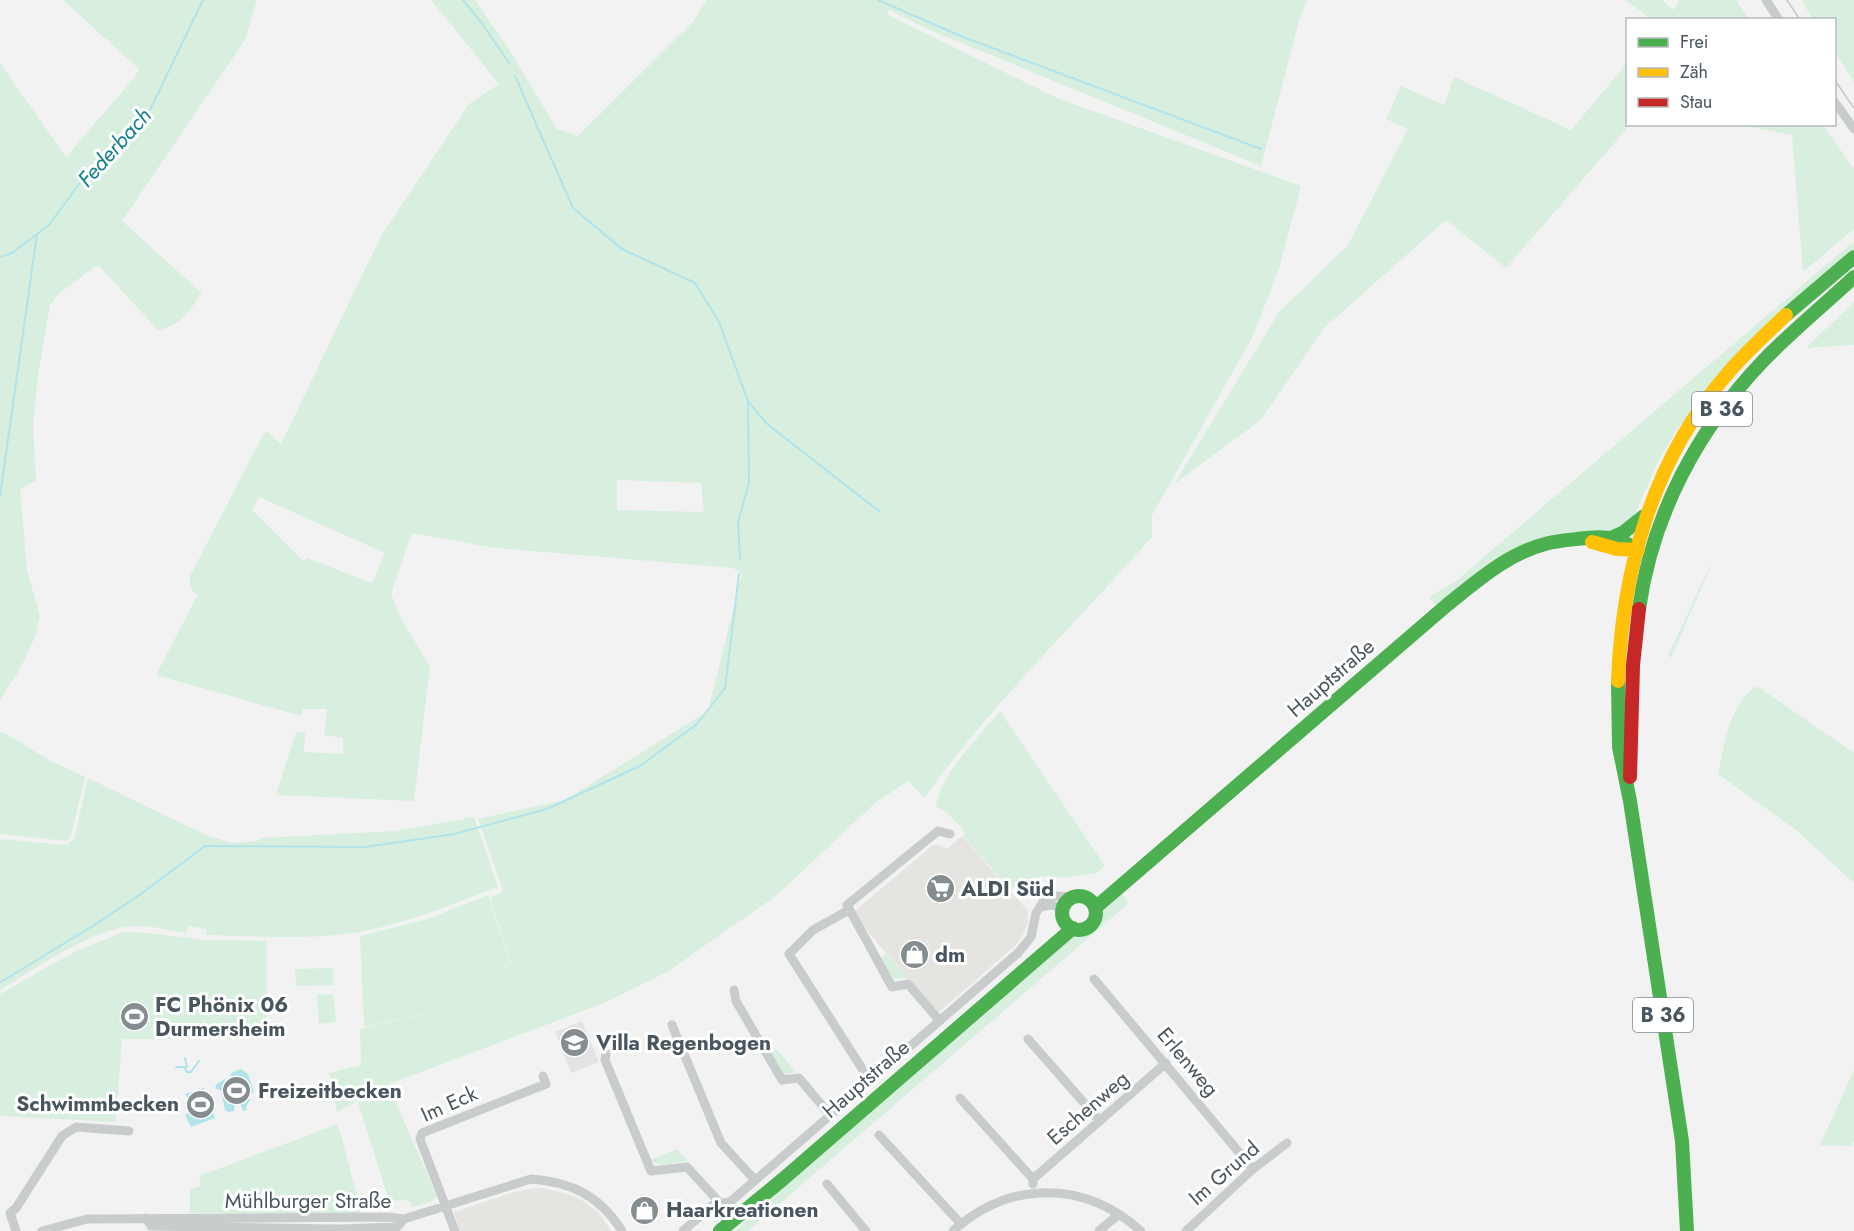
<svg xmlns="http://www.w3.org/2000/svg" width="1854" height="1231" viewBox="0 0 1854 1231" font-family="Jost,sans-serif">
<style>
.commercial{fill:#e6e4e0}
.education{fill:#e4e3e3}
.green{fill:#d8efdf;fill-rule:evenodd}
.water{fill:#b0e3ea}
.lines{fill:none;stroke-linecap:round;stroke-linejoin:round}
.stream{stroke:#b0e3ea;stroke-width:2}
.street{stroke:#c9cccd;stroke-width:9}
.fast{stroke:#4caf50;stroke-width:14}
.slow{stroke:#ffc107;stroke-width:14}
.jam{stroke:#c62828;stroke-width:14}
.tram{stroke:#c5c7c8;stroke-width:1.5}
.labels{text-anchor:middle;stroke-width:6;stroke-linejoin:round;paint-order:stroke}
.shield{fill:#fff;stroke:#80898e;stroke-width:1.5}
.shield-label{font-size:20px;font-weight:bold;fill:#4a565d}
.street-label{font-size:21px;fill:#4a565d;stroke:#fff}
.poi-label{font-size:21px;font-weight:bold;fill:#4a565d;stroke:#fff;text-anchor:start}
.water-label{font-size:22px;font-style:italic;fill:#16808d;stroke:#fff}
</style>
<rect width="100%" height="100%" fill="#f2f2f2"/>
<!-- commercial -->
<path class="commercial" d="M962,836l66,75v11l-3,9 -7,12 -80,70 -83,-96 1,-7 77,-65h6l8,4z
M542,1188l29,7 12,6 15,11 13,19h-151l-6,-19 57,-19 18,-4z"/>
<!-- education -->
<path class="education" d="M582,1021l17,41 -28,11 -16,-41z"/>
<!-- green -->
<path class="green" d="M63,0h194l-12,40 -123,181 80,72c-13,18 -21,33 -44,37l-58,-63 -4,-1 -39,29 -7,10 -12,70 -5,50 3,55 -16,10 7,80 13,46 -5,21 -16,34 -19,29v-637l66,94 68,-79 5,-9z
M431,0h44l35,51 47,78 21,7 114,-113 15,-23h600l-8,21 -38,145 -334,-137 -38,-19 -1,5 169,83 244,88 -22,83 -27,69 -100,177v22c-76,86 -160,167 -228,261l-16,-17 -33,22 -99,93 -109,76 -63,31 -215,81 -52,28 -8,-39 32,-8 -1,-36 89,-21 -85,19 -4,-91 68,-17 60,-24 22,67 -6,6 7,-5 -21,-65 13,-7 -25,-72 87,-19 143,-89 34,-137 -9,-6 -238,-20 -83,-15 -21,61 10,24 29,49 -16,134 -138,-6 20,-63h9l-1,20 39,2v-16l-19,-3 3,-26h-24l-2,7 -145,-41 41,-79 -7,-9v-11l72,-139 5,-6 14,13 100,-208 88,-132 30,-20zM617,480l84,3 3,29 -87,-2zM259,497l126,56 -13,30 -65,-25 -4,3 -51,-51z
M1626,0h36l11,10 7,-10h56l13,19h-98z
M1801,0h53v82l-19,-30 -1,-32 -21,-1z
M1627,63l1,61 2,1 -124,143 -60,-48 -122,108 -63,92 -87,64 105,-172 69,-67 60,-116 -22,-10 15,-33 43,19 10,-28 117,53z
M1741,125h82l31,44v60l-51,43 -11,-137z
M1854,241v9l-38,32 -139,147 -18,31 -25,56 -5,7 -16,8 -108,23 -19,11 -50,42 -7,-10 28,-17z
M1854,302v43l-48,3z
M1710,566h1l-40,92 -3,-3z
M1757,686l97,67v130l-58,-53 -78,-56c7,-31 11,-70 39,-88z
M1000,711l105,155 -8,7 -33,5 -23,-2 -31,13 -47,-53 2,-4 -18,-19 -11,-6c4,-33 43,-70 64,-96z
M0,732l5,1 44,27 36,17 -14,59 -5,5 -66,-7z
M88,778l120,58 25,7 23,-2 5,-3 135,-7 78,-14 24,70c-45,17 -96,38 -144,46 -49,7 -99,3 -148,2v-6l-18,-3 -2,7c-17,-2 -38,-9 -56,-7 -41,5 -94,42 -130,64v-151l67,6 7,-6z
M1121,892l8,11 -381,328h-13l339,-298 13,-4 6,-4 7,-17z
M124,932l24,1 55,7 64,1v98h-145l-6,83 -116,-6v-122l76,-43z
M886,954l22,24 -15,1 -12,-21z
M333,968v17l-37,1 -1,-17z
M333,994l3,28 -17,2 -2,-29z
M776,1049l20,23 -13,3 -13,-21z
M1854,1070v71l-3,5 -31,-1z
M388,1085l49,111 -5,5 -19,6 -3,-5 -5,-2 -16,1 -31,-99z
M338,1124l24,91 -172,-2v-24l11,-3 -2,-10z
M677,1149l11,12 -29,4 -9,-5z"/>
<!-- water -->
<path class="water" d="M241,1069l7,5 6,18 -12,4 6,-1 2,5 -4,7 1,3 -4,1 -3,-8 -3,-2 -2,1 -1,9 -6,1 -3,-2 -4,-19 -6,-3 2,-4 8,-5 4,9 2,-1 -1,-7 1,-7z
M204,1088l11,30 -24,9 -6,-12 8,-6 -8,-15z"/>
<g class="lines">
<!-- stream -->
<path class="stream" d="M463,0l18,22 28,41
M878,0l85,37 298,112
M515,76l58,132 49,41 73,34 24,39 29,79 18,22 114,89
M0,257l12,-4 37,-28 33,-45 65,-64 56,-116
M0,496l37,-262
M740,560l-2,-38 11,-39 -1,-80
M1,982l90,-55 47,-31 67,-50 160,1 89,-13 93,-25 93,-43 57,-42 28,-36 14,-114
M176,1067h11l-2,-9
M185,1068l2,4h4l8,-11"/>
<!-- street -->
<path class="street" d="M1766,0l13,20
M1834,101l20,28
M1040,907l11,-2 12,3
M849,910l-36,20 -24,24 81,127
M1094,979l159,190
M734,990l2,11 46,79 17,-2 31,37
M939,1020l-31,-36 -16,3 -45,-82 91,-74 12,3
M672,1025l49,118 34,37
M1028,1039l72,82
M606,1053l-1,7 46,111 36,-4 33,36
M960,1098l73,81v5
M879,1135l82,89
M1033,1179l133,-116
M827,1184l39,47
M146,1218l5,8 188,3 58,-2 7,-8
M16,1231l-6,-18 6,-5 46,-72 14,-9 53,4
M42,1231l45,-12 302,-2 15,2 127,-40c41,3 69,17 91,52
M455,1231l-35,-92 2,-6 124,-49 -3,-8
M683,1231l30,-26 17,-3 288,-249 13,-16 5,-24 8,-13 10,-4 18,1
M953,1231c57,-51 131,-51 188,0
M1099,1231l20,-17
M1186,1231l67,-62 34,-26"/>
<!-- fast -->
<path class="fast" d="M1786,315l68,-58
M1613,537l11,-5 20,-16
M1639,609c13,-94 59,-180 124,-248 29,-30 61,-56 91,-84
M1618,681l1,66 11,54 52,340 5,90
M1062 913a17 17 0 1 1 34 0a17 17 0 1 1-34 0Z
M1095,908l352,-303c30,-24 60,-51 98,-61 11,-3 22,-4 32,-5 21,-3 41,-4 58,10
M720,1231l62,-51 291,-252"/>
<!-- slow -->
<path class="slow" d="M1592,542l25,7 21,1
M1618,681c4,-111 35,-222 110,-308 18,-21 38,-39 58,-58"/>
<!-- jam -->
<path class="jam" d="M1630,777l3,-112 6,-56"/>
<!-- tram -->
<path class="tram" d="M1787,0l13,20
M1834,79l20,29"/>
</g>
<!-- icons -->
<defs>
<symbol id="supermarket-disc" viewBox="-11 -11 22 22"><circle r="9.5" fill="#858d91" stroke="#fff"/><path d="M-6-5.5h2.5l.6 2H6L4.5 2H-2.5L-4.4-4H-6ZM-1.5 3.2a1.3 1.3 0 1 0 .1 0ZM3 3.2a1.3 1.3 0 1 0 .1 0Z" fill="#fff"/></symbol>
<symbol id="shop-disc" viewBox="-11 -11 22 22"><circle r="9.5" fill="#858d91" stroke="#fff"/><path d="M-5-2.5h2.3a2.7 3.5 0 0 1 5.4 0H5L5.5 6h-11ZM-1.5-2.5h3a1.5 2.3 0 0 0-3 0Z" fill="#fff"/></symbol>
<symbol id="stadium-disc" viewBox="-11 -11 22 22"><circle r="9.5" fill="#858d91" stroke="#fff"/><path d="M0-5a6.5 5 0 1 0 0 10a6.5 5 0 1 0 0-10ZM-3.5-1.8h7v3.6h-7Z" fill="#fff"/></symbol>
<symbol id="school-disc" viewBox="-11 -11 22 22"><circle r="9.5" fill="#858d91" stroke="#fff"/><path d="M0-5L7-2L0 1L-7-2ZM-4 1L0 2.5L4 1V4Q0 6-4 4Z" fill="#fff"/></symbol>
</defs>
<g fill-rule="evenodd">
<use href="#supermarket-disc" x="924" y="872" width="33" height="33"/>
<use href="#shop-disc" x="898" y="938" width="33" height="33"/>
<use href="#stadium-disc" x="118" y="1000" width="33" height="33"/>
<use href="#school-disc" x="558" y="1026" width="33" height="33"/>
<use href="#stadium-disc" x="220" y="1074" width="33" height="33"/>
<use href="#stadium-disc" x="184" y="1088" width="33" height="33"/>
<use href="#shop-disc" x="628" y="1194" width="33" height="33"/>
</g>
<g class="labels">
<!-- shield labels -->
<g class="shield">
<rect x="1692" y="392" width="60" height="34" rx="4.5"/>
<rect x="1633" y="998" width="60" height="34" rx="4.5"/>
</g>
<g class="shield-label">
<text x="1722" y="416">B 36</text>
<text x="1663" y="1022">B 36</text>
</g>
<!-- street labels -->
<g class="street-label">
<text transform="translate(1331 678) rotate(-41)" y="7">Hauptstraße</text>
<text transform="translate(1188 1062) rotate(50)" y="7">Erlenweg</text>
<text transform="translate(866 1079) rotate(-41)" y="7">Hauptstraße</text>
<text transform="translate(449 1104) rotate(-24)" y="7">Im Eck</text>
<text transform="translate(1088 1108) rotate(-41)" y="7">Eschenweg</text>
<text transform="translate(1224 1173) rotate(-41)" y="7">Im Grund</text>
<text x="308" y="1208">Mühlburger Straße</text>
</g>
<!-- poi labels -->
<g class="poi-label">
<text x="961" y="896">ALDI Süd</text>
<text x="935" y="962">dm</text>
<text x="155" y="1012">FC Phönix 06<tspan x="155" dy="24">Durmersheim</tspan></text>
<text x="596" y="1050">Villa Regenbogen</text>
<text x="258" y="1098">Freizeitbecken</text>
<text x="179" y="1111" text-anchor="end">Schwimmbecken</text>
<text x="666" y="1217">Haarkreationen</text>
</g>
<!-- water labels -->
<g class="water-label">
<text transform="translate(114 147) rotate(-48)" y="8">Federbach</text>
</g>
</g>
<!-- legend -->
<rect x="1626" y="18" width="210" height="108" fill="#ffffff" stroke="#b7bbbe" stroke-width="1.5"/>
<rect x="1638" y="38" width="30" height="9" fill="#4caf50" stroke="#b7bbbe" stroke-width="1.5"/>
<text x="1680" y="48" font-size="18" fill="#4a565d">Frei</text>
<rect x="1638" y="68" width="30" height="9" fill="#ffc107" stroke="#b7bbbe" stroke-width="1.5"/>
<text x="1680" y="78" font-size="18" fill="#4a565d">Zäh</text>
<rect x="1638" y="98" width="30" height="9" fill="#c62828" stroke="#b7bbbe" stroke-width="1.5"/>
<text x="1680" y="108" font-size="18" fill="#4a565d">Stau</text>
</svg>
